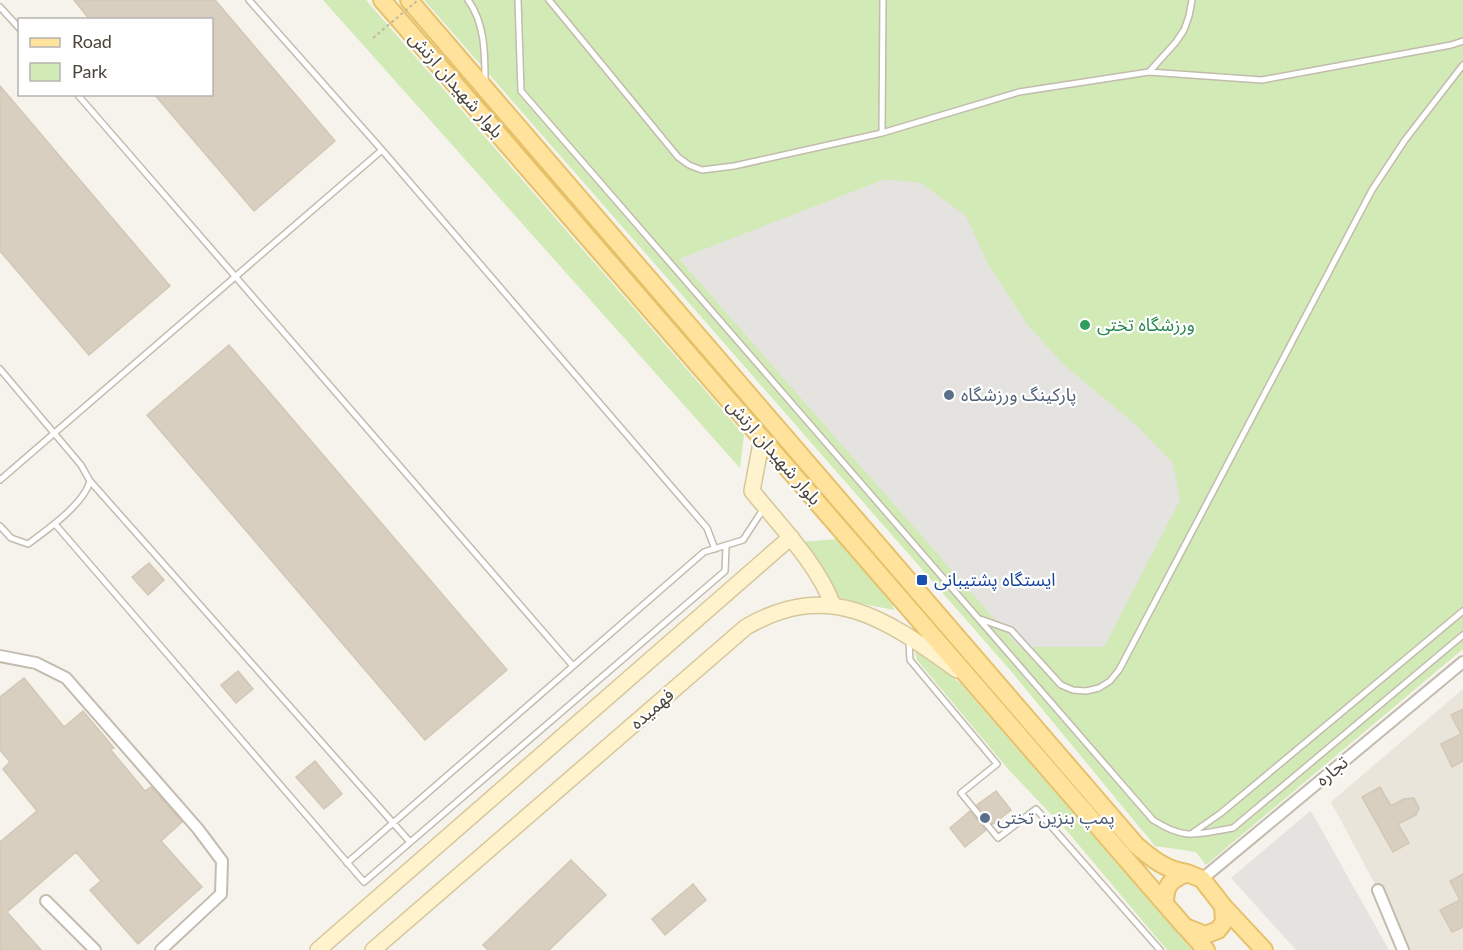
<svg xmlns="http://www.w3.org/2000/svg" width="1463" height="950" viewBox="0 0 1463 950" font-family="Lato,'Noto Sans Arabic',sans-serif">
<style>
.residential{fill:#eae5da}
.green{fill:#d2eab5}
.parking{fill:#e5e3e0}
.building{fill:#d8cfc1;stroke:#d3c7b4;stroke-width:1.5}
.lines{fill:none;stroke-linecap:round;stroke-linejoin:round}
.service-casing{stroke:#c2bbae;stroke-width:8}
.minor-casing{stroke:#c2bbae;stroke-width:14}
.secondary-casing{stroke:#d6c79b;stroke-width:18}
.primary-casing{stroke:#e6c16a;stroke-width:20}
.service{stroke:#fff;stroke-width:5}
.minor{stroke:#fff;stroke-width:10}
.secondary{stroke:#fff3cd;stroke-width:15}
.primary{stroke:#ffe39c;stroke-width:16}
.path-bridge{stroke:#c4b79f;stroke-width:2;stroke-dasharray:3 3;stroke-linecap:butt}
.leisure-dot{fill:#2e9e5b;stroke:#fff;stroke-width:2}
.service-dot{fill:#5c6f8a;stroke:#fff;stroke-width:2}
.transit-dot{fill:#1a4fb4;stroke:#fff;stroke-width:2}
.labels{text-anchor:middle;stroke-width:4.5;stroke-linejoin:round;paint-order:stroke}
.street-label{font-size:18px;fill:#4b4439;stroke:#fff}
.leisure-label{font-size:18px;fill:#27864d;stroke:#fff;text-anchor:start}
.service-label{font-size:18px;fill:#4e5e75;stroke:#fff;text-anchor:start}
.transit-label{font-size:18px;fill:#164399;stroke:#fff;text-anchor:start}
</style>
<rect width="100%" height="100%" fill="#f6f3ec"/>
<!-- residential -->
<path class="residential" d="M1463,689v261h-53l-79,-148z"/>
<!-- green -->
<path class="green" d="M323,0h43l378,435 -4,33z
M424,0h1039v649l-257,216 -10,-13 -41,-6 -145,-176z
M838,539l52,59 4,12 -56,-11 -37,-57z
M913,644l48,40 231,266h-25l-100,-119 -59,-62 -91,-109z"/>
<!-- parking -->
<path class="parking" d="M885,179l36,4 45,33 22,48 38,59 37,41 73,61 37,38 7,37 -76,147h-85l-340,-388z
M1310,811h1l78,139h-93l-65,-72z"/>
<!-- building -->
<path class="building" d="M74,0h141l120,141 -81,70 -100,-117h58v-74h-122z
M0,86l170,200 -81,69 -89,-104z
M229,345l278,325 -82,70 -278,-325z
M149,563l15,17 -16,15 -16,-18z
M238,671l15,18 -17,14 -15,-18z
M24,678l40,49 19,-16 31,37 -4,1 35,42 6,-4 31,35 -21,19 41,46 -64,57 -48,-54 11,-9 -25,-29 -69,60 34,38h-41v-108l37,-31 -34,-42 7,-7 -10,-12v-53z
M1463,709v52l-11,6 -11,-23 20,-10 -10,-19z
M315,761l27,33 -18,15 -28,-32z
M1380,787l11,19 13,-7 10,-1 5,10 -3,7 -18,9 11,19 -16,9 -31,-55z
M996,791l15,19 -18,14 -16,-19z
M970,811l16,19 -21,17 -15,-19z
M571,860l35,35 -57,55h-61l-5,-5z
M1463,874v53l-11,5 -12,-22 20,-10 -10,-19z
M693,884l13,16 -41,35 -13,-16z"/>
<g class="lines">
<defs>
<path id="service" d="M249,0l133,150 325,378 8,21
M468,0c17,23 17,54 17,81
M518,0l3,91 632,729c33,21 43,14 80,8l230,-193
M549,0l129,157 11,8 13,5 32,-4 148,-33 137,-41 130,-20 27,-30 8,-12 5,-14 3,-16
M0,7l20,22
M1149,72l113,8 189,-35 12,-4
M77,94l496,572
M882,133l1,-133
M0,369l81,96 9,16c-6,23 -43,49 -62,63l-17,-6 -11,-12
M0,480l382,-330
M90,481l320,361
M55,524l309,358 361,-311 1,-24
M980,619l31,11 50,55 12,5 13,1 13,-3 11,-7 9,-11 253,-480 33,-50 58,-75
M909,641l1,19 87,104 -36,29 37,45 38,-29 124,141
M1191,834l30,-21 242,-202
M347,863l357,-311 39,-12 21,-32"/>
<path id="minor" d="M0,656l36,7 30,15 132,151 24,32 -1,33 -60,56
M1202,879l261,-217
M1378,890l25,60
M46,901l49,49"/>
<path id="secondary" d="M762,438l-10,53c29,36 64,71 81,114
M318,950l473,-413
M373,950l373,-323c85,-49 141,-7 211,43"/>
<path id="primary" d="M382,0l783,904
M409,0l727,845c16,14 30,25 51,28
M1187,873l15,6 21,27 1,16 -6,8 -13,5 -20,-8 -20,-23c0,-19 5,-24 22,-31z
M1223,906l41,44
M1188,930l18,20"/>
</defs>
<!-- service casing -->
<use href="#service" class="service-casing"/>
<!-- minor casing -->
<use href="#minor" class="minor-casing"/>
<!-- secondary casing -->
<use href="#secondary" class="secondary-casing"/>
<!-- primary casing -->
<use href="#primary" class="primary-casing"/>
<!-- service -->
<use href="#service" class="service"/>
<!-- minor -->
<use href="#minor" class="minor"/>
<!-- secondary -->
<use href="#secondary" class="secondary"/>
<!-- primary -->
<use href="#primary" class="primary"/>
<!-- path-bridge -->
<path class="path-bridge" d="M373,38l45,-38"/>
</g>
<!-- markers -->
<circle class="leisure-dot" cx="1085" cy="325" r="6"/>
<g class="service-dot">
<circle cx="949" cy="395" r="6"/>
<circle cx="985" cy="818" r="6"/>
</g>
<rect class="transit-dot" x="916" y="574" width="12" height="12" rx="3"/>
<g class="labels">
<!-- street labels -->
<g class="street-label">
<text transform="translate(456 85) rotate(49)" y="6">بلوار شهیدان ارتش</text>
<text transform="translate(774 452) rotate(49)" y="6">بلوار شهیدان ارتش</text>
<text transform="translate(652 709) rotate(-41)" y="6">فهمیده</text>
<text transform="translate(1332 771) rotate(-40)" y="6">تجاره</text>
</g>
<!-- leisure labels -->
<g class="leisure-label">
<text x="1097" y="331">ورزشگاه تختی</text>
</g>
<!-- service labels -->
<g class="service-label">
<text x="961" y="401">پارکینگ ورزشگاه</text>
<text x="997" y="824">پمپ بنزین تختی</text>
</g>
<!-- transit labels -->
<g class="transit-label">
<text x="934" y="586">ایستگاه پشتیبانی</text>
</g>
</g>
<!-- legend -->
<rect x="18" y="18" width="195" height="78" fill="#ffffff" stroke="#b7b4b0" stroke-width="1.5"/>
<rect x="30" y="38" width="30" height="9" fill="#ffe39c" stroke="#b7b4b0" stroke-width="1.5"/>
<text x="72" y="48" font-size="18" fill="#4b4439">Road</text>
<rect x="30" y="63" width="30" height="18" fill="#d2eab5" stroke="#b7b4b0" stroke-width="1.5"/>
<text x="72" y="78" font-size="18" fill="#4b4439">Park</text>
</svg>
